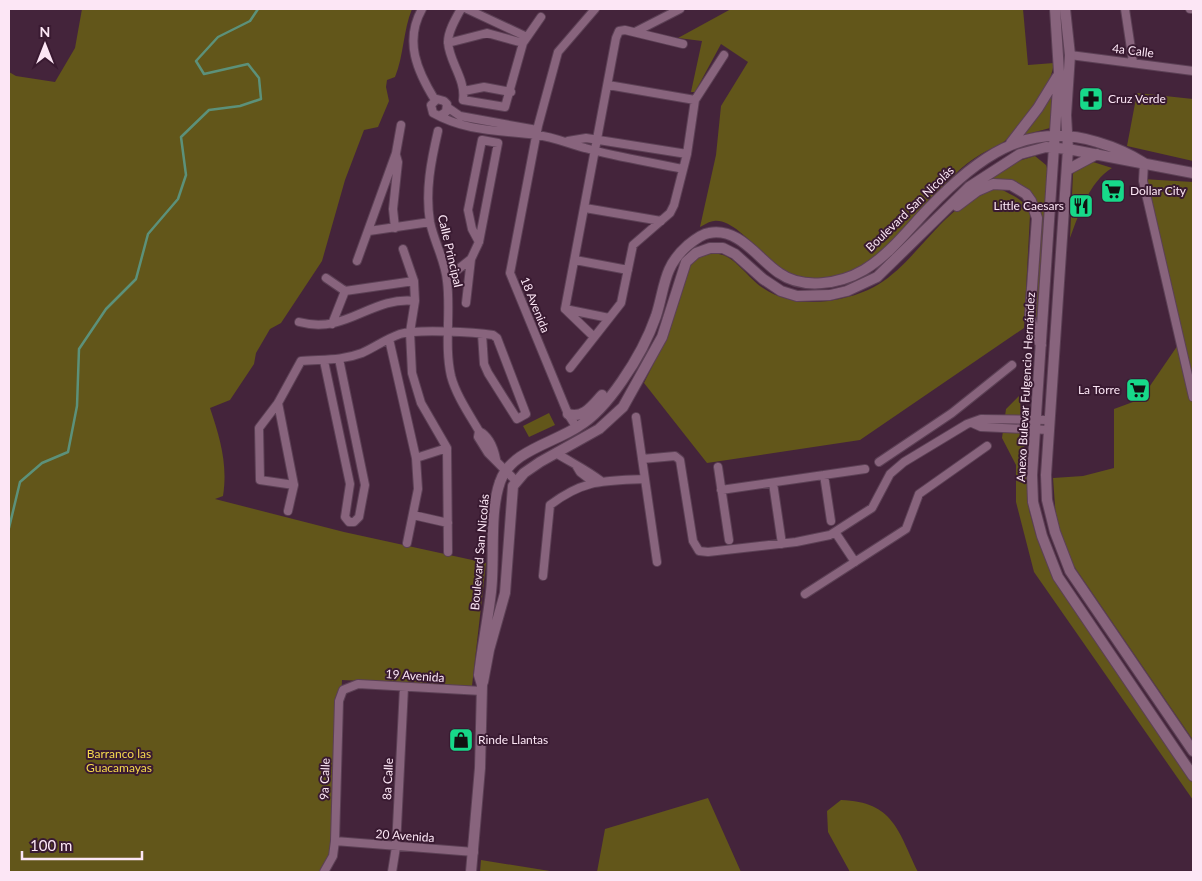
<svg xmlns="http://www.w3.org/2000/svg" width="1202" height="881" viewBox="0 0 1202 881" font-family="Lato,sans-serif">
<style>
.green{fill:#62561a}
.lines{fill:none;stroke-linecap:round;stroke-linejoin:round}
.stream{stroke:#5c917a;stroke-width:2.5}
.street-casing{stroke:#5c4055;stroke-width:10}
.secondary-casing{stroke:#5c4055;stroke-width:12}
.street{stroke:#88647d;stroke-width:8}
.secondary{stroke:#88647d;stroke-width:10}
.labels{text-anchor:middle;stroke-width:4;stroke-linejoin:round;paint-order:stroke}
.street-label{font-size:12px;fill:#fce6f5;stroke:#391a31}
.poi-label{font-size:12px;fill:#fce6f5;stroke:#391a31;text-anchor:start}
.park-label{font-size:12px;fill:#f6da4e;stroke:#391a31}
</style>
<rect width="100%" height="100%" fill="#44243b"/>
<!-- green -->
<path class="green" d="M82,9h330c-9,22 -8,46 -17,68l-8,3 -1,7 3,14 -11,26 -14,3 -19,50 -23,81 -41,62 -11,6 -14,24 -2,11 -24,36 -20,8c10,30 18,56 13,88l-8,3 129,33 142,31 -14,123 -130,-6 -8,175 -5,17h-320v-800l7,4 39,6 20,-34z
M731,9h292l5,56 26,-2c-4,27 -28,57 -47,76 -7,7 -18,10 -26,15 -10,6 -19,13 -27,21 -32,29 -82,102 -127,104 -10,0 -24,0 -33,-3 -26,-8 -55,-58 -80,-55 -4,0 -10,4 -14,6l16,-72 5,-49 27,-44 -27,-18 -26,48h-4l11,-51 -24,-3z
M1054,87l-4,41 -30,8z
M1137,93l56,6v62l-66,-15z
M1035,156l11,9 2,6 -11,158 -4,-7 6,-103 -12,-26 -44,-9 29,-21z
M1090,161l22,7c-23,14 -33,46 -42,70l3,-64 3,-6z
M1142,179l51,3v558l-126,-184 -11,-37 -3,-41 30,-2 31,-8v-59l27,-10 39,-57z
M999,188c15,9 25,10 31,27l-6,113 -164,112 -153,23 -63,-80c12,-24 24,-48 32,-73 4,-12 4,-26 9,-37 3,-7 8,-13 15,-16 29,-14 42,17 63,31 19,13 43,16 65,13 16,-2 37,-8 51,-17 42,-26 67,-85 120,-96z
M1020,395l1,40 6,21 2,54 7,25 12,27 18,36 127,185v17l-159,-228 -18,-70v-37l-14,-27 4,-29z
M549,413l6,12 -26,12 -6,-11z
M708,798l33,74h-144l8,-43z
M841,800c53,2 57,31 77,72h-68l-22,-40 -1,-21z
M481,860l75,12h-76z"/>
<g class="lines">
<!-- stream -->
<path class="stream" d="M9,528l11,-46 22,-19 26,-11 9,-46 2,-57 27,-40 30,-30 12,-45 30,-35 8,-24 -5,-38 28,-27 31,-4 21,-7 -2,-21 -11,-14 -44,10 -8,-13 22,-24 32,-16 8,-12"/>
<defs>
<path id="street" d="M422,9c-18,32 -5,62 13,91
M461,9c-5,9 -13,22 -13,33 1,20 18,37 15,58l42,7 18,-64 18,-26
M467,9l60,28
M1125,9l8,53
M1190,9h3
M635,32l45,-23
M448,43l39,-10 36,10
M1070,55l123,16
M608,85l87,15
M464,91l20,-4 27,5
M447,107l13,9 77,14
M441,115l5,-3 1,-8 -3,-3 -7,-2 -6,6 2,8c34,19 66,17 104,22 17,2 32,9 48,13 32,9 65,14 98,21
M438,131c-7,30 -13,60 -8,91 4,20 15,38 17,59 4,31 -3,64 4,95 5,19 18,38 28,55 10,5 15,18 17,28
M568,141l18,-3 101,16
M1144,163l-1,18 50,216
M585,208l76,13
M395,228l-2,-19 5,-47 -2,-7
M369,231l61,-9
M403,249l11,32 1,20 -5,31 2,41 9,30 26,45 1,104
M575,260l53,10
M357,261l39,-108 5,-28
M326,278l19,13 69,-10
M447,278l24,-19
M466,303l5,-44 8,-17 19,-99 -16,-3 -14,70 4,19 7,13
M565,309l44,9
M299,322c48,13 71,-26 116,-21
M332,324l13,-33
M594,337l-29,-28 51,-271 3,-7 6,-1 58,14
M389,339l27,119 2,31 -11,54
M324,361l26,123 -5,33 4,5h5l5,-5 6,-32 -26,-126
M570,368l51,-65 12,-58 37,-32 4,-8 13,-51 8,-54 29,-45
M278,403l16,82 -6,26
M636,417l21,145
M972,423l9,4 68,3
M577,428l-9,-14 -58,-141 28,-147 20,-74 37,-43
M479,431l-1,6 10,16 28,28
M556,453c16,10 31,17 45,28
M416,458l31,-10
M642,459l33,-3 5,4 13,81 6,10 9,1 88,-10 34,-7 42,-27 18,-34 14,-12 63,-38 14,-5 68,1
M879,462l73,-49 60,-48
M577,467l3,5 13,10
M718,467l11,73
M824,475l7,46
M773,483l9,61
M294,485l-34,-5 -1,-52 19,-25 23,-42c21,-2 40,0 61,-8 13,-6 24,-14 38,-19 17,-5 74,-2 93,1l4,3 29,76 -9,5 -29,-46 -4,-9 -2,-30
M721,490l144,-21
M413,515l35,8
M835,532l20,30
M543,576l7,-71c34,-26 54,-24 95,-26
M805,594l101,-65 13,-35 68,-48
M335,841l139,11
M324,872l9,-16 2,-15 4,-140 4,-11 15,-6 124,7
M392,872l4,-25 8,-160"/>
<path id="secondary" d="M1055,9l4,63 -27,403 1,27 9,34 16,41 135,199
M1065,9l5,46 -4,60 2,34 -22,326 1,25 8,32 15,39 123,180
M1011,143l27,-35 19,-31
M1067,170l30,-16
M957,206l20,-15 16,-7 18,1 15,9 5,7 6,17 -7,98 4,16 7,13
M568,414c15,5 24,-8 34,-19
M483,682l6,-32 16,-57 8,-107 11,-13 16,-11 59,-33 24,-22 39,-70 24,-75 10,-9 14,-5h13l12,6 28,25 18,12 16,5 33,-1 17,-4 30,-14 92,-90 51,-33 26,-7 22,2 125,24
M471,872l9,-104 2,-83 -3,-10c3,-28 9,-55 12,-83 4,-33 -2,-79 9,-110 10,-31 54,-39 79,-56 17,-10 32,-29 43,-45 14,-20 26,-42 34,-65 9,-28 7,-49 31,-70 6,-5 14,-12 22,-13 30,-6 49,26 70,40 24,17 61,11 85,-3 25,-15 44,-40 64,-61 48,-50 97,-89 169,-67 17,5 33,12 47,21"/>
</defs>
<!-- street casing -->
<use href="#street" class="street-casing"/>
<!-- secondary casing -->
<use href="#secondary" class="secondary-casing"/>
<!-- street -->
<use href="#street" class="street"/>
<!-- secondary -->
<use href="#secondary" class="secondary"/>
</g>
<!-- icons -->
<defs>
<symbol id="pharmacy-square" viewBox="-11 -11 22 22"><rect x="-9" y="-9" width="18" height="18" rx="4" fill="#17d989" stroke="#391a31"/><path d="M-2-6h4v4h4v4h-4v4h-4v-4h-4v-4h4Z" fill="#111"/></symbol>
<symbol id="supermarket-square" viewBox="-11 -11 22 22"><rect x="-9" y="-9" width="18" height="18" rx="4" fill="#17d989" stroke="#391a31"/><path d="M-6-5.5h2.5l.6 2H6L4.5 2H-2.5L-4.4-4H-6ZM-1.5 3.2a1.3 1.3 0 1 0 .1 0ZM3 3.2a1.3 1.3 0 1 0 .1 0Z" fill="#111"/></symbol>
<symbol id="restaurant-square" viewBox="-11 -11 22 22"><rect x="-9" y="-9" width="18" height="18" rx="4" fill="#17d989" stroke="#391a31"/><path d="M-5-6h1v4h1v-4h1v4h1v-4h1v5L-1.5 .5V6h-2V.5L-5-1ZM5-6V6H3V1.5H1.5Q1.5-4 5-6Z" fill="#111"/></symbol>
<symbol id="shop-square" viewBox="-11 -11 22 22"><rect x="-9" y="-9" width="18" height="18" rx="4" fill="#17d989" stroke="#391a31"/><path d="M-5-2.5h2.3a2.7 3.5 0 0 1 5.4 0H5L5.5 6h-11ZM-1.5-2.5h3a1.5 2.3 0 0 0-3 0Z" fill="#111"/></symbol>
</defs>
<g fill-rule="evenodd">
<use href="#pharmacy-square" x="1077" y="85" width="28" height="28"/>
<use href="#supermarket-square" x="1099" y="177" width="28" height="28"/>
<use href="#restaurant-square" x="1067" y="192" width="28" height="28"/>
<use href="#supermarket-square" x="1124" y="376" width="28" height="28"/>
<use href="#shop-square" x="447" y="726" width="28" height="28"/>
</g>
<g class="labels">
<!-- street labels -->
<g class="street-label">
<text transform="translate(1133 51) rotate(7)" y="4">4a Calle</text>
<text transform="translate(910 209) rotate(-44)" y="4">Boulevard San Nicolás</text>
<text transform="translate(450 251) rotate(77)" y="4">Calle Principal</text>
<text transform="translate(535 305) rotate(68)" y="4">18 Avenida</text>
<text transform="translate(1026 387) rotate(-87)" y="4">Anexo Bulevar Fulgencio Hernández</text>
<text transform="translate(480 552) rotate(-85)" y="4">Boulevard San Nicolás</text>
<text transform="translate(415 676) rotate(4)" y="4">19 Avenida</text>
<text transform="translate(325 779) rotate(-88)" y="4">9a Calle</text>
<text transform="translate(388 779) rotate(-87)" y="4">8a Calle</text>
<text transform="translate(405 836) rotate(4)" y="4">20 Avenida</text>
</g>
<!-- poi labels -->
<g class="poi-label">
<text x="1108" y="103">Cruz Verde</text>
<text x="1130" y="195">Dollar City</text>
<text x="1064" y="210" text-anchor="end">Little Caesars</text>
<text x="1120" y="394" text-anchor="end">La Torre</text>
<text x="478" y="744">Rinde Llantas</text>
</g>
<!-- park labels -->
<g class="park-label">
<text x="119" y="758">Barranco las<tspan x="119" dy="14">Guacamayas</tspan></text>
</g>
</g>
<!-- border -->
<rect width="1202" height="881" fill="none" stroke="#fce6f5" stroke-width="20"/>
<!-- north arrow -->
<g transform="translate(45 45)" stroke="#391a31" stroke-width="4" paint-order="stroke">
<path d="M0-4L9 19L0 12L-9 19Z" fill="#fce6f5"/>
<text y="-8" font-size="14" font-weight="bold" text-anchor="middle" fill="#fce6f5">N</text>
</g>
<!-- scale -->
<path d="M22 851v8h120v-8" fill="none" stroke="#fce6f5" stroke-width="2.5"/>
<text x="30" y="851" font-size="15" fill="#fce6f5" stroke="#391a31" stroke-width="4" paint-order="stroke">100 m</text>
</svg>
